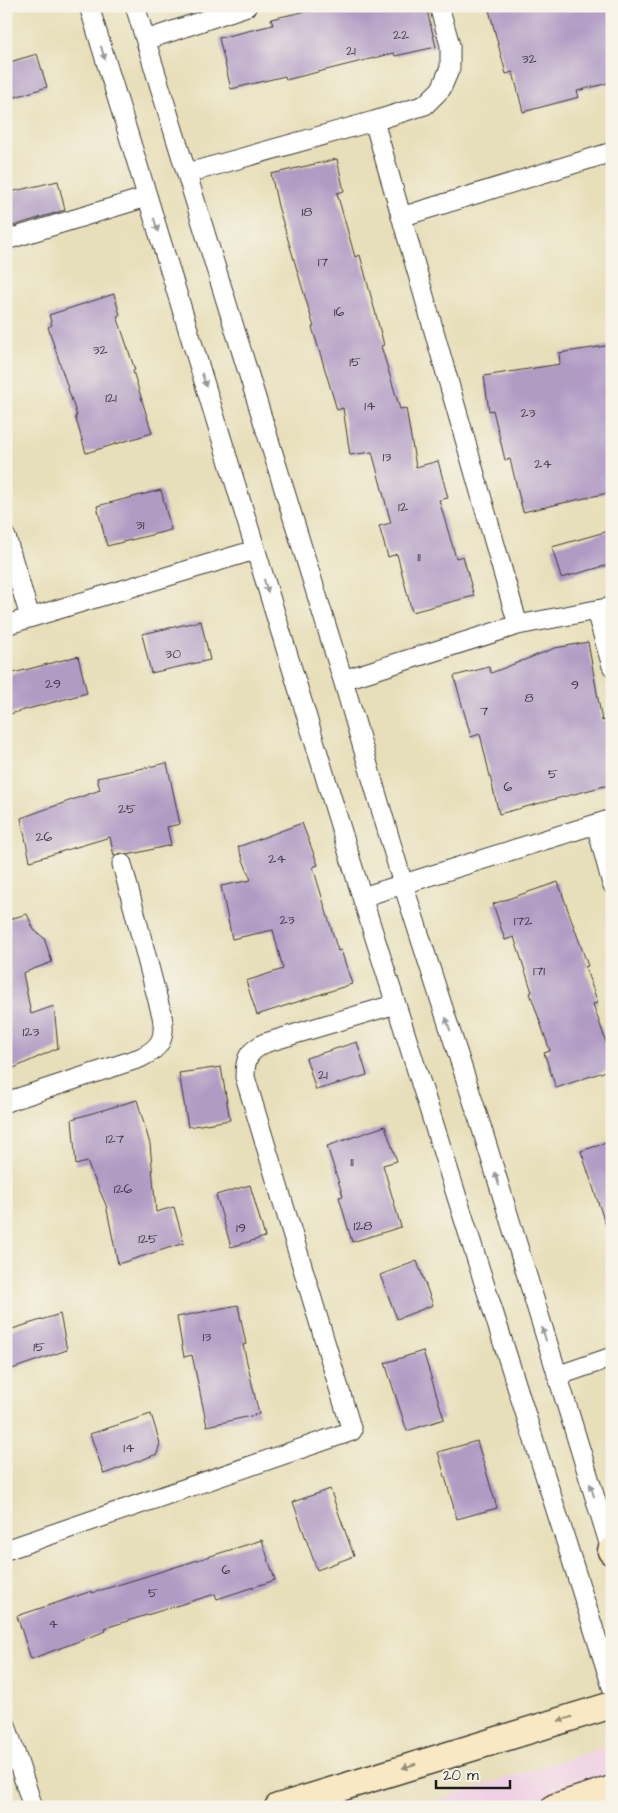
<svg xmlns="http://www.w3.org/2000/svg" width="618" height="1813" viewBox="0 0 618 1813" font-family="'Architects Daughter',sans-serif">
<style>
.built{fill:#f0d0e4}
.building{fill:#b09bc4}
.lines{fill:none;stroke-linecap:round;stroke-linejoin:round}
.street-casing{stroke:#3a3934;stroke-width:21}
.secondary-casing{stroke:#3a3934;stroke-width:29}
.street{stroke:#fff;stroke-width:19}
.secondary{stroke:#f8e8c3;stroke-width:26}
.oneway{fill:#999}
.oneway2{fill:#958c78}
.labels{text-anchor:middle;stroke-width:5;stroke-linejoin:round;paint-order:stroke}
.number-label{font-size:14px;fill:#413c46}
</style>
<rect width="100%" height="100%" fill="#f7f3e8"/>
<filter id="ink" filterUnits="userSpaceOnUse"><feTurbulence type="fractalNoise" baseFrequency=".02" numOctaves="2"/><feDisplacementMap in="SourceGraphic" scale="10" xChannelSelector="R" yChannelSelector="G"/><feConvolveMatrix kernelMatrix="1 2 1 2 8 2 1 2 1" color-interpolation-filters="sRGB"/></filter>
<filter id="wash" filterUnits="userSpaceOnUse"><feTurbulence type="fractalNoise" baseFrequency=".0096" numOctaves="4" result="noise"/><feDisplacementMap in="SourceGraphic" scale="20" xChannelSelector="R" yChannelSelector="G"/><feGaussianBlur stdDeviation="1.12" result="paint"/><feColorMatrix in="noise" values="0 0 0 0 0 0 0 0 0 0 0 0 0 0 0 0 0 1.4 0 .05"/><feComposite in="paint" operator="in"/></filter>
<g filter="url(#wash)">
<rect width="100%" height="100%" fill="#e7dfb9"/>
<!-- built -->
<path class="built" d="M612,1745v62h-198z"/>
<g id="blocks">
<!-- building -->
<path class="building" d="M329,6h97l10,41 -41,9 -1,-3 -108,27 -1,-4 -54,13 -12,-51 54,-13 -2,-6z
M488,6h124v76l-35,9 2,6 -56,15 -10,-40 -7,2z
M37,54l10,33 -41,13v-37z
M337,159l7,32 -7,2 18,64 5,-2 24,90 -3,1 19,63 6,-1 10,59 22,-6 10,37 -9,2 17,58 7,-2 11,40 -62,16 -15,-58 -9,3 -9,-31 12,-3 -19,-71 -22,3 -7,-47 -6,2 -14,-47 -11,-36h2l-36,-121 -7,-32z
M58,181l7,29 -56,17 -3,-10v-24z
M114,294l6,21 -3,1 18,54 -2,1 19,62 -66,20 -11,-37h2l-29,-89 4,-2 -3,-10z
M612,345v147l-89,20 -13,-53 -5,1 -12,-50 -4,1 -5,-35 76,-12 -1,-11z
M161,490l10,40 -64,16 -10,-40z
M612,530v34l-51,14 -9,-31z
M201,621l9,39 -59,13 -9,-39z
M588,642l14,79 10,-3v66l-113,30 -19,-80 -9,3 -17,-61 35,-9 2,6 64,-25z
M78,656l9,37 -81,22v-40z
M167,763l13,61 -13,3 4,18 -43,10 -8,-2 -6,3 -4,-19 -80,24 -9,-43 79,-28 -3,-12z
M302,823l16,42 -5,2 25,84 3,-1 11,34 -95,31 -11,-34 37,-12 -10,-39 -41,9 -11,-53 30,-6 -13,-33z
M558,882l30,84 -3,1 13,36 -5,1 19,55v10l-56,19 -12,-35 6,-2 -20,-58 2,-1 -18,-55 -9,3 -12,-36z
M27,914l7,16 10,8 8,24 -29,11 8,41 23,-8 4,42 -46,21 -6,-12v-137z
M357,1042l10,33 -51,15 -10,-32z
M221,1067l9,53 -42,7 -9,-54z
M137,1100l13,44 6,68 18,-5 10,36 -66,21 -12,-59 -19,-43 -11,3 -4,-46z
M385,1126l12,35 -14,4 18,62 -49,15 -13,-45 4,-1 -16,-50z
M612,1141v91h-4l-27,-81z
M250,1185l15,52 -34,10 -15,-52z
M417,1261l16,44 -36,14 -17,-44z
M238,1305l8,39 -3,1 16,69 -52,12 -15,-71 -8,2 -7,-40z
M60,1314l7,36 -61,21v-40z
M423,1351l21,68 -37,12 -22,-68z
M151,1414l9,29 -3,11 -53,20 -14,-40z
M477,1441l20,67 -40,11 -19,-67z
M330,1489l24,67 -37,14 -24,-68z
M262,1540l13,40 -58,19 -2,-5 -110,34 1,3 -75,28 -14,-43 75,-25v2z"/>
</g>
</g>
<g filter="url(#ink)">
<use href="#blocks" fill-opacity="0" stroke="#3a3934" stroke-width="1"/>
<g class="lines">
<defs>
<path id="street" d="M89,6l273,891 250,790
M135,6l208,674 60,204 78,242 131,427
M146,40l101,-34
M374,121l144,504
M188,173l186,-52 51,-16 16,-16 9,-21v-23l-11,-39
M401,217l211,-65
M6,240l141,-43
M6,537l24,80
M596,611l16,55
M6,625l249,-75
M343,680l175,-55 94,-18
M596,824l16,60
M362,897l250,-78
M6,1102l134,-44c21,-10 26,-20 22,-42l-40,-152
M557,1376l55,-19
M6,1550l346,-119 -107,-354c0,-19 3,-25 20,-34l131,-39
M6,1725l27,82"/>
<path id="secondary" d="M611,1551l1,1
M278,1807l334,-102
M555,1807l57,-18"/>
</defs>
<!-- street casing -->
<use href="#street" class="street-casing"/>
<!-- secondary casing -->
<use href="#secondary" class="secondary-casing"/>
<!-- street -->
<use href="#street" class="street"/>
<!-- secondary -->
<use href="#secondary" class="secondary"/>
</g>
<!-- one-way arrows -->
<defs><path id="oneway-solid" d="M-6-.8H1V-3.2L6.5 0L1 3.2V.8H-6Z" transform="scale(1.25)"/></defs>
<g class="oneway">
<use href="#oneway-solid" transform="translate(103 53) rotate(73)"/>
<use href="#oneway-solid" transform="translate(156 225) rotate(73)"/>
<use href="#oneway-solid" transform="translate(204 380) rotate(73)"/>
<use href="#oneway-solid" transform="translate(266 586) rotate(73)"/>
<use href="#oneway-solid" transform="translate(448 1024) rotate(-108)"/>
<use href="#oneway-solid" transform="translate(497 1179) rotate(-107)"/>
<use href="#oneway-solid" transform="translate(544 1334) rotate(-107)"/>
<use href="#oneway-solid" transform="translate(592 1490) rotate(-107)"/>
</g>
<g class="oneway2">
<use href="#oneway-solid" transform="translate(565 1719) rotate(163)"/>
<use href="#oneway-solid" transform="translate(409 1766) rotate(163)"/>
</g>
</g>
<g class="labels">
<!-- number labels -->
<g class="number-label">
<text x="401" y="39">22</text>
<text x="351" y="55">21</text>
<text x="529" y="63">32</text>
<text x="307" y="216">18</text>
<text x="323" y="266">17</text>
<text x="339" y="316">16</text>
<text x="100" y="354">32</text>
<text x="355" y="366">15</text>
<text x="111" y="402">121</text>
<text x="370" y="410">14</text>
<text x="528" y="417">23</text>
<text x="387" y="461">13</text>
<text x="543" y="468">24</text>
<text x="403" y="511">12</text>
<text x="140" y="529">31</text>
<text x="419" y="561">11</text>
<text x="173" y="658">30</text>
<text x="53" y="688">29</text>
<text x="575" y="689">9</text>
<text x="529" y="702">8</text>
<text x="484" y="715">7</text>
<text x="553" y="778">5</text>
<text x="508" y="791">6</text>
<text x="127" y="813">25</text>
<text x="44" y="841">26</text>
<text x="277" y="863">24</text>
<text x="287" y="924">23</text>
<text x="523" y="925">172</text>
<text x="539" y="975">171</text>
<text x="31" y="1036">123</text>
<text x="323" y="1079">21</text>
<text x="115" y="1143">127</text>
<text x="352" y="1166">11</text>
<text x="123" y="1193">126</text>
<text x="363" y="1230">128</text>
<text x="241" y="1232">19</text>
<text x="148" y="1243">125</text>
<text x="207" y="1341">13</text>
<text x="39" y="1351">15</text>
<text x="129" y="1452">14</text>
<text x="226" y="1574">6</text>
<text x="153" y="1597">5</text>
<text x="53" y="1628">4</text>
</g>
</g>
<!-- margin -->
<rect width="618" height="1813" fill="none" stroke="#f7f3e8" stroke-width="25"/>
<!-- scale -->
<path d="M436 1780v8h74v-8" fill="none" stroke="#1c1c1c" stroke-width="2.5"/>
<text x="443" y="1780" font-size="15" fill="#1c1c1c" stroke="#f7f3e8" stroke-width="4" paint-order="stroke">20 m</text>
</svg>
